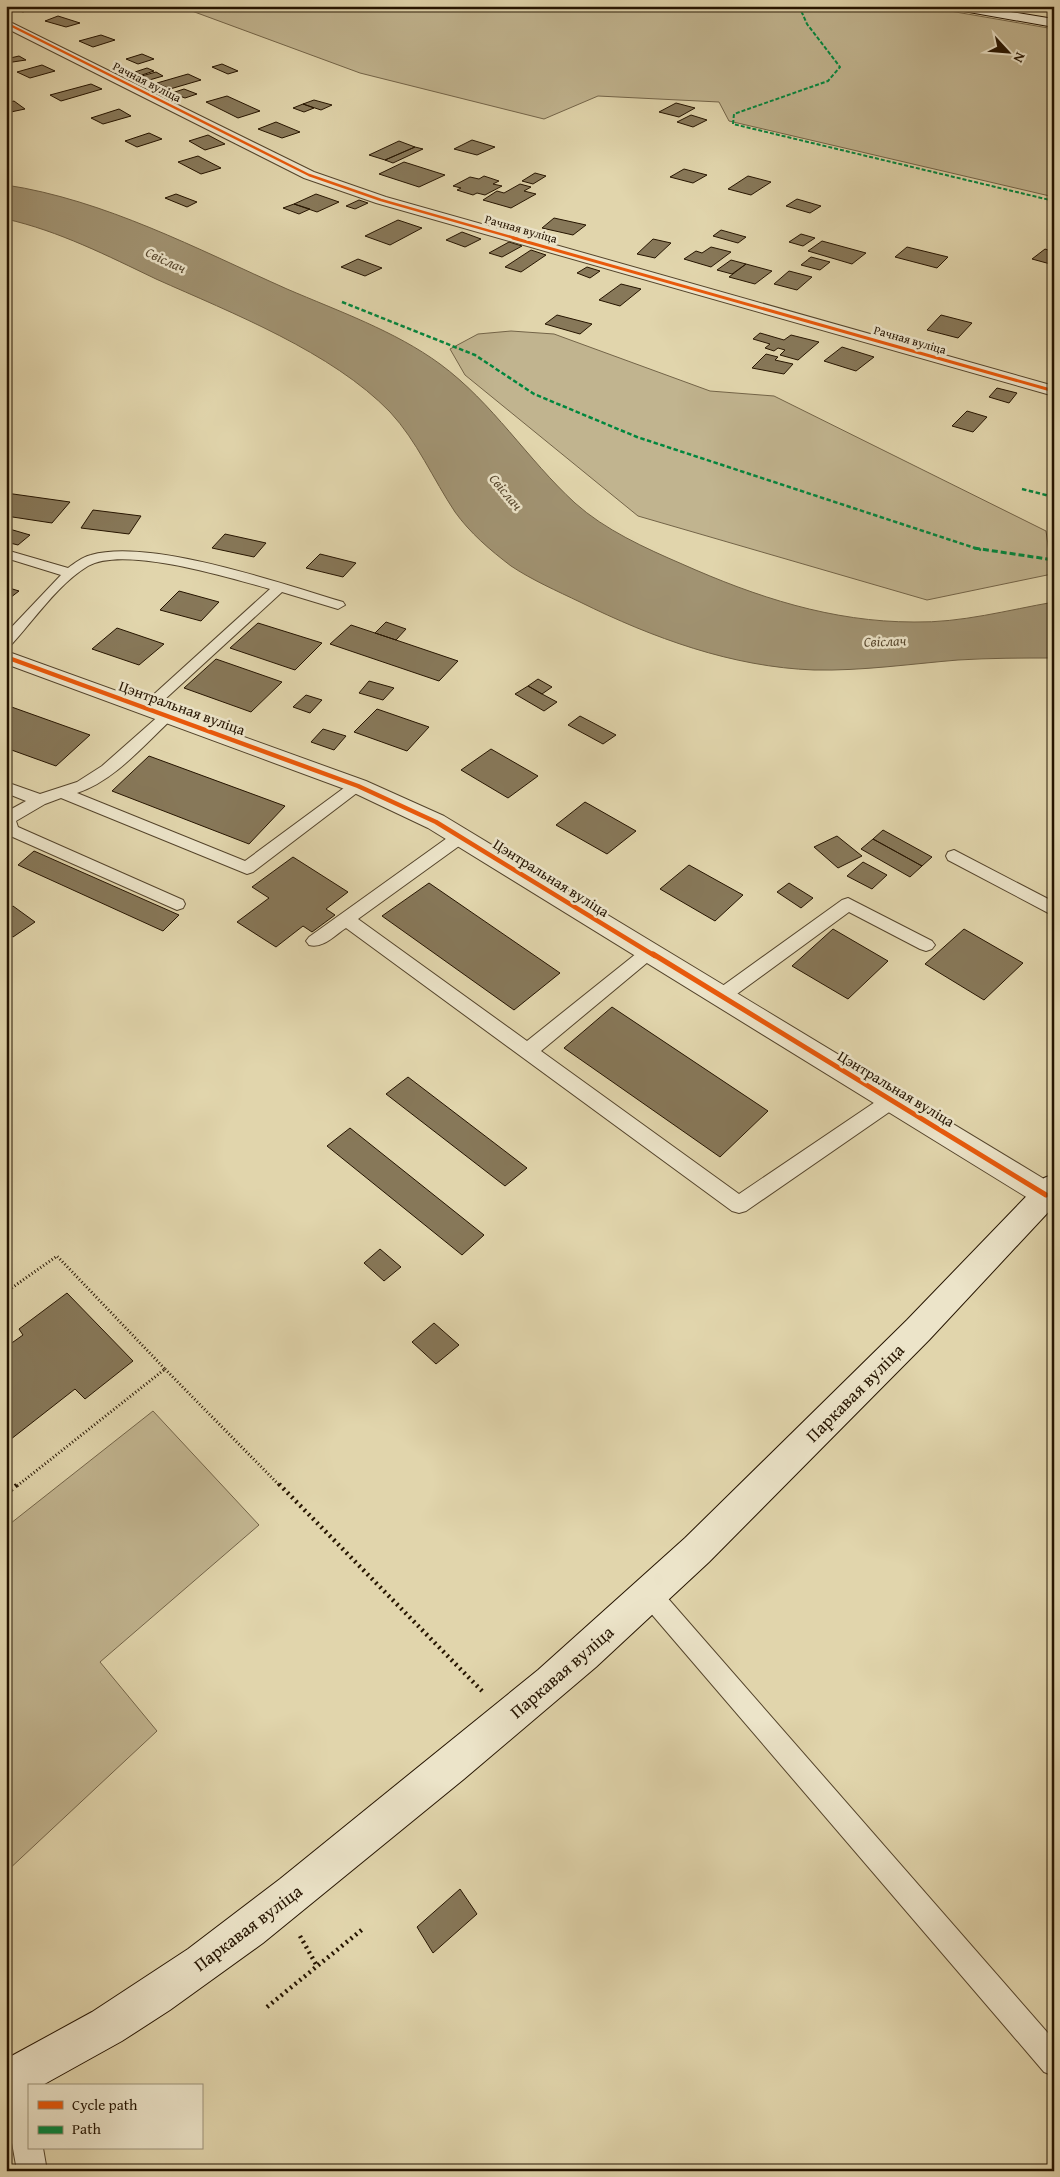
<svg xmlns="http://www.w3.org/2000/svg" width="1060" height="2177" viewBox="0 0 1060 2177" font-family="'Gentium Book Plus',serif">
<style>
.green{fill:#c1b48f;stroke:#736448}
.water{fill:#a19372;stroke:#6f6044}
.building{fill:#877859;stroke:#251400}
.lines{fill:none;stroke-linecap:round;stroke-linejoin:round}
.lane-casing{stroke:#54442b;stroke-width:2}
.street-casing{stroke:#54442b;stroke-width:2}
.secondary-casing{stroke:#251400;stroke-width:2}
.path-far1{stroke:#251400;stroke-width:3;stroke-dasharray:1 2.5;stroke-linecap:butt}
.path{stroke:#251400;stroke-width:4.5;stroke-dasharray:2 4;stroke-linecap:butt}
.lane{fill:#ece4c9;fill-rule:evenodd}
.street{fill:#ece4c9;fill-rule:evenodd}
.secondary{fill:#ece4c9;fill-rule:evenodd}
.quiet-far2{stroke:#00873e;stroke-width:2;stroke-dasharray:4 2;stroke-linecap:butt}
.quiet-far1{stroke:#00873e;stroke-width:2.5;stroke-dasharray:4.5 2.5;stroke-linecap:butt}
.quiet{stroke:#00873e;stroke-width:3;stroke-dasharray:6 3;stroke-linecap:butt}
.cycleway-far3-casing{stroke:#ece4c9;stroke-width:4}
.cycleway-far2-casing{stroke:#ece4c9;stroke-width:5}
.cycleway-far1-casing{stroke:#ece4c9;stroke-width:7}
.cycleway-casing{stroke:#ece4c9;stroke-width:8}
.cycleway-far3{stroke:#e8590c;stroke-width:2.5}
.cycleway-far2{stroke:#e8590c;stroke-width:3}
.cycleway-far1{stroke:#e8590c;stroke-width:4.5}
.cycleway{stroke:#e8590c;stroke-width:5}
.labels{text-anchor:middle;stroke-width:5;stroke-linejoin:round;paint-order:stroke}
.far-street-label{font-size:12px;fill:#251400;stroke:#ece4c9}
.far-water-label{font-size:14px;font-style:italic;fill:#57472e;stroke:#ece4c9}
.street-label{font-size:15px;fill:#251400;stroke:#ece4c9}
.near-street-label{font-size:18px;fill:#251400;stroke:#ece4c9}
</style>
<rect width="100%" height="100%" fill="#e1d5ac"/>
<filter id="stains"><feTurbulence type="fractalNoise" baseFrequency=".004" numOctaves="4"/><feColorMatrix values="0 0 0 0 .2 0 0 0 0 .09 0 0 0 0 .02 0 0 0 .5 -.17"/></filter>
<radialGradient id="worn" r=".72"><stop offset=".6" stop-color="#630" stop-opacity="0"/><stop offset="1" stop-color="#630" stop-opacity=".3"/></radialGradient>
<!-- green -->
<path class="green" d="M182,6h739l133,23v168l-325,-76 -10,-19 -121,-6 -54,23 -184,-46 -179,-66z
M511,331l43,3 156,57 64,5 272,135 6,43 -125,26 -289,-84 -173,-141 -15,-26 28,-15z
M153,1411l106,114 -159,137 57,69 -151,141v-345z"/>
<!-- water -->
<path class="water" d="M6,185c99,15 191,64 281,104 51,22 108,42 153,75 53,39 87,95 135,139 30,27 70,45 107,61 74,33 150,58 232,58 47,1 94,-12 140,-20v56c-32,0 -64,0 -96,2 -48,4 -96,11 -144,10 -82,-3 -161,-32 -234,-68 -23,-11 -48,-22 -69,-36 -21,-16 -41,-33 -56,-54 -22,-33 -38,-71 -65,-100 -58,-60 -158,-99 -234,-133 -48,-23 -97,-48 -150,-60z"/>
<!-- building -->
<path class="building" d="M30,6l5,2 -12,4 -17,-5z
M58,16l22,7 -14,4 -21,-6z
M101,35l14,5 -22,7 -14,-6z
M142,54l12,5 -16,5 -12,-5z
M19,56l7,4 -20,3v-4z
M222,64l16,7 -10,3 -16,-7z
M42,65l13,6 -25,7 -13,-6z
M147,68l7,3 -12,4 -7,-3z
M156,72l7,4 -17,5 -8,-4z
M188,74l13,6 -31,9 -13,-6z
M91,84l11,5 -41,12 -11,-6z
M184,89l13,5 -12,4 -13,-5z
M227,96l33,15 -22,7 -32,-16z
M314,100l18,5 -11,5 -18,-6z
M14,101l11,8 -19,4v-10z
M676,103l19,5 -16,9 -20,-5z
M303,104l11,4 -10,4 -11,-4z
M119,109l12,7 -28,8 -12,-6z
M691,115l16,5 -14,7 -16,-5z
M276,122l24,10 -18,6 -24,-9z
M149,133l13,6 -25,8 -12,-6z
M208,135l17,9 -20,6 -16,-9z
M472,140l23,7 -18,8 -23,-6z
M399,141l16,6 -30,13 -16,-5z
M415,147l8,2 -30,14 -8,-3z
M198,156l23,12 -20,6 -23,-12z
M404,162l41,13 -26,12 -40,-13z
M684,169l23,6 -14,8 -23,-6z
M535,173l11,3 -13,8 -11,-3z
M484,176l15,5 -6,3 9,2 -17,9 -8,-2 -4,2 -16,-5 4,-2 -8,-2 17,-9 9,2z
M748,176l23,6 -20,13 -23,-6z
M520,184l11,3 -7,4 12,3 -25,14 -28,-8 14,-9 7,2z
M176,194l21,8 -10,5 -22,-9z
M316,194l23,8 -22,10 -23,-8z
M797,199l24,7 -11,7 -24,-7z
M359,200l9,3 -13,6 -9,-3z
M294,204l16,5 -11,5 -16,-6z
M554,218l32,7 -13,10 -31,-7z
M398,220l24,8 -32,17 -25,-9z
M721,230l25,7 -8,6 -25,-7z
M462,232l19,7 -16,8 -19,-7z
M801,234l14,4 -12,8 -14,-4z
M653,239l18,4 -16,15 -18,-4z
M822,241l44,12 -14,11 -44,-13z
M509,242l13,4 -20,11 -13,-4z
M711,247l20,5 -20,15 -27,-8 12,-8 6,2z
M907,247l41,10 -11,11 -42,-11z
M1045,249l9,3v13l-22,-6z
M531,250l15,5 -25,17 -16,-5z
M811,257l19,5 -10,8 -19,-5z
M358,259l24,9 -17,8 -24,-9z
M731,260l15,4 -14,10 -15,-4z
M746,264l26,7 -17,13 -26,-7z
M587,267l13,4 -10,7 -13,-5z
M789,271l23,6 -15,13 -23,-6z
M621,284l20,5 -21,17 -21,-6z
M557,315l35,9 -12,10 -35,-10z
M941,315l31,8 -14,15 -31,-8z
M760,333l24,7 7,-5 28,7 -21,18 -18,-5 5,-5 -7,-2 -4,3 -9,-3 5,-4 -17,-5z
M842,347l32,10 -18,14 -32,-10z
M766,354l12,3 -3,3 18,4 -9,10 -32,-6z
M997,388l20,5 -8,10 -20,-6z
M967,411l20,6 -14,15 -21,-6z
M6,493l64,9 -18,21 -46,-7z
M93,510l48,6 -12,18 -48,-6z
M6,528l24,7 -12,10 -12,-3z
M225,534l41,9 -12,14 -42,-9z
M320,554l36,9 -13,14 -37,-9z
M6,587l13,4 -13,10z
M179,591l40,11 -18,19 -41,-11z
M386,622l20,7 -10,11 -21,-7z
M258,623l64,20 -27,27 -65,-22z
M351,625l45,15 62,21 -19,20 -109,-37z
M117,628l47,16 -25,21 -47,-16z
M216,659l66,23 -31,30 -67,-24z
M538,679l14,8 -10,7 -14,-8z
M369,681l25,7 -11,12 -24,-7z
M528,686l14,8 15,8 -13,9 -29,-17z
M306,695l16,5 -12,13 -17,-6z
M6,705l84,30 -34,31 -50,-18z
M377,709l52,18 -22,24 -53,-19z
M580,716l36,19 -13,9 -35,-19z
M323,729l23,7 -12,14 -23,-8z
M491,749l47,27 -30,22 -47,-28z
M149,756l136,50 -36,38 -137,-53z
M585,802l51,29 -29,23 -51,-29z
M883,830l49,27 -10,9 -49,-27z
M837,836l25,20 -24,12 -24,-21z
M873,839l49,27 -12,11 -49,-28z
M34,851l145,64 -16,16 -145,-66z
M293,857l55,35 -22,17 9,6 -23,17 -9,-6 -27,21 -39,-25 32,-24 -17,-11z
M863,862l24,13 -15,14 -25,-13z
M689,865l54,30 -28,26 -55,-32z
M429,883l131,90 -46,37 -132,-94z
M789,883l24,15 -12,10 -24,-16z
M13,906l22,16 -22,15 -7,-4v-22z
M833,929l55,32 -40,38 -56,-33z
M964,929l59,34 -39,37 -59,-36z
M612,1007l156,104 -48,46 -156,-109z
M408,1077l119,91 -22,18 -119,-92z
M350,1128l134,107 -22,20 -135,-109z
M380,1249l21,18 -17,14 -20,-18z
M67,1293l66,68 -48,38 -10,-10 -69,54v-96l17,-12 -4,-6z
M434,1323l25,22 -23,19 -24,-22z
M460,1889l17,25 -44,39 -16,-26z"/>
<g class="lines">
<defs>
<path id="lane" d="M6,550l62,18c7,-5 14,-11 23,-13 59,-17 192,29 252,47l2,3 -7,4 -56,-17 -131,120 -5,2 -7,-5 2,-3 129,-117c-39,-11 -147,-44 -182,-23 -31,19 -53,53 -77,79l-5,1v-13l55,-58 -55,-17z
M167,711l5,2 3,3 -3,3c-28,26 -58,62 -95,74l168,68 107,-79h12l2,4 -113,86 -6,2 -186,-76 -16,6 -29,17 2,6 165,73 2,4 -2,4 -6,2 -171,-76v-22l20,-11 -20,-8v-11l34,12 37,-12 25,-16 60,-53z
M460,832l6,1 2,4 -2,4 -108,78 169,122 115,-92 6,-2 6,2 3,4 -3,4 -113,94 198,143 145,-98 7,-2 7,2 2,5 -2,5 -152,105 -7,2 -7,-2 -386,-283c-11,7 -23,21 -37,17l-3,-4 3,-4 145,-104z
M954,850l100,52v14l-106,-56 -2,-4 2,-4z
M848,898l84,43 3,4 -3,4 -6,2 -6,-2 -71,-37 -123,90 -6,2 -6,-2 -3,-5 3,-5 128,-92z
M650,1583l8,4 396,453v36l-10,-4 -402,-469 -4,-8 4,-8z
M15,2063l10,4 6,19h-2v62h14l4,23h-30l-11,-62v-43z"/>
<path id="street" d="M6,20l308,152 72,25 668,189v10l-678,-193 -72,-25 -298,-150z
M6,651l360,130 78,35 610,369v19l-8,3 -10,-4 -608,-375 -78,-37 -344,-127z"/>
<path id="secondary" d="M946,6h28l80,13v8l-102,-18z
M1054,1174v32l-125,134 -220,222 -113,105 -132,112 -201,164 -93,67 -48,31 -81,45h-12v6l-23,10v-43l86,-47 96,-63 92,-70 258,-209 147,-132 222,-218 137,-142z"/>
</defs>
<!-- lane casing -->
<use href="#lane" class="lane-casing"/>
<!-- street casing -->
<use href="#street" class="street-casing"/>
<!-- secondary casing -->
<use href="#secondary" class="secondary-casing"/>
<!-- path-far1 -->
<path class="path-far1" d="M6,1292l51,-36 108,113 -148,117
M165,1369l115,117"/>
<!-- path -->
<path class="path" d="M279,1484l203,207
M6,1494l12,-10
M300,1936l17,30
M267,2007l97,-79"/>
<!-- lane -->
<use href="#lane" class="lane"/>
<!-- street -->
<use href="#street" class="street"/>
<!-- secondary -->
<use href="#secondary" class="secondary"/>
<!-- quiet-far2 -->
<path class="quiet-far2" d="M799,6l8,18 33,43 -12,14 -94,33 -1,10 321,77"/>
<!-- quiet-far1 -->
<path class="quiet-far1" d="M342,302l133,53 59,39 103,43 344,113
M1022,489l32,8"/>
<!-- quiet -->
<path class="quiet" d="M974,548l80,12"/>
<defs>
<path id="cycleway-far3" d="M6,23l303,152 72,25 137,39"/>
<path id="cycleway-far2" d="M513,238l541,153"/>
<path id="cycleway-far1" d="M6,657l352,129 78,36 219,134"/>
<path id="cycleway" d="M653,954l393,241"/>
</defs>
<!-- cycleway-far3 casing -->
<use href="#cycleway-far3" class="cycleway-far3-casing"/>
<!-- cycleway-far2 casing -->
<use href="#cycleway-far2" class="cycleway-far2-casing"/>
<!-- cycleway-far1 casing -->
<use href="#cycleway-far1" class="cycleway-far1-casing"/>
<!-- cycleway casing -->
<use href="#cycleway" class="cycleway-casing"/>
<!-- cycleway-far3 -->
<use href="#cycleway-far3" class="cycleway-far3"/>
<!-- cycleway-far2 -->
<use href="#cycleway-far2" class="cycleway-far2"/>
<!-- cycleway-far1 -->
<use href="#cycleway-far1" class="cycleway-far1"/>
<!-- cycleway -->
<use href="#cycleway" class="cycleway"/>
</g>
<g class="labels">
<!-- far-street labels -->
<g class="far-street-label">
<text transform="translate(147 82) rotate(27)" y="4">Рачная вуліца</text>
<text transform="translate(521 229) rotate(16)" y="4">Рачная вуліца</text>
<text transform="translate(910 340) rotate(16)" y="4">Рачная вуліца</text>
</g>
<!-- far-water labels -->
<g class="far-water-label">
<text transform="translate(166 260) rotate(25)" y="5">Свіслач</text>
<text transform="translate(506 492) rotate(50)" y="5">Свіслач</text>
<text transform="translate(885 641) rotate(-2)" y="5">Свіслач</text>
</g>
<!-- street labels -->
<g class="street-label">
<text transform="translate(182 708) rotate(20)" y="5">Цэнтральная вуліца</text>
<text transform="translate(551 878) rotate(32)" y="5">Цэнтральная вуліца</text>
<text transform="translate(896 1089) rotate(31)" y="5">Цэнтральная вуліца</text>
</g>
<!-- near-street labels -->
<g class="near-street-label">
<text transform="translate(855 1393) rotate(-45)" y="6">Паркавая вуліца</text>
<text transform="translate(562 1672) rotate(-41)" y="6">Паркавая вуліца</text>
<text transform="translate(248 1928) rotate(-37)" y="6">Паркавая вуліца</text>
</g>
</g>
<!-- margin -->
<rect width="1060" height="2177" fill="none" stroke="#e1d5ac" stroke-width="25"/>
<rect x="8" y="8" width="1045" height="2162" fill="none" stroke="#251400" stroke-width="2.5"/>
<rect x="12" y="12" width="1035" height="2152" fill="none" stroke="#251400"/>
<!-- legend -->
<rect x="28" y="2084" width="175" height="65" fill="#ece4c9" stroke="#9c9179"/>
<rect x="38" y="2101" width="25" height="8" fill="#e8590c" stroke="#9c9179"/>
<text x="72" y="2110" font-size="15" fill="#251400">Cycle path</text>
<rect x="38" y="2126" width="25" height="8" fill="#00873e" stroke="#9c9179"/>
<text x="72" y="2134" font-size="15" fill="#251400">Path</text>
<!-- north arrow -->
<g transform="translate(1008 52) rotate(116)" stroke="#ece4c9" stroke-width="4" paint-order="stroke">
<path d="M0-4L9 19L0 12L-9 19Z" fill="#251400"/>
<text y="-8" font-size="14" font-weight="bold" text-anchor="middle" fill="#251400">N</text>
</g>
<rect width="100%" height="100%" filter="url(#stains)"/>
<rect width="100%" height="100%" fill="url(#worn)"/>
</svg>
